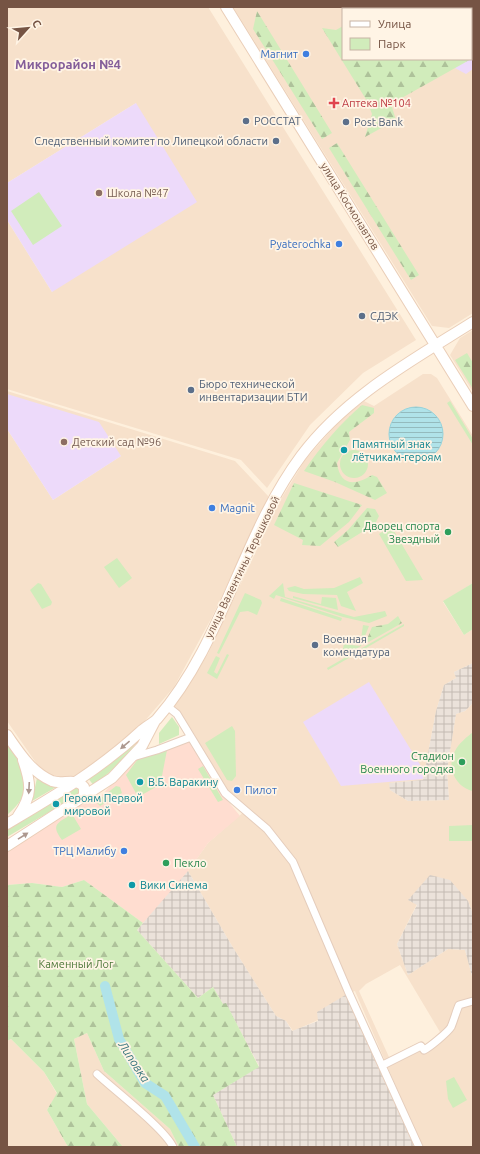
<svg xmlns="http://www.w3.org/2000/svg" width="480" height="1154" viewBox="0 0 480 1154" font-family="Ubuntu,sans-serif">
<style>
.residential{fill:#f7e1cb;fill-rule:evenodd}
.commercial{fill:#ffddd0}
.industrial{fill:url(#industrial-grid)}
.education{fill:#eddafa}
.green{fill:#d1ecbb}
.forest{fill:url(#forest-firs)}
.water{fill:url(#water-rules);stroke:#96d3dc}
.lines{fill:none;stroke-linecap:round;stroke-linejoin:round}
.river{stroke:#b0e3e9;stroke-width:10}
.street-casing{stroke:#e5cdbc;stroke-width:9}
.secondary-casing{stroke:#eaceb8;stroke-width:12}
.street{stroke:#fff;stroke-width:7}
.secondary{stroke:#fff;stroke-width:10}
.oneway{fill:#ad988f}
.shop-dot{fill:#3f7fe0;stroke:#fff4e5;stroke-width:1.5}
.health-dot{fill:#e0444e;stroke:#fff4e5;stroke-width:1.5}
.service-dot{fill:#5c6f8a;stroke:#fff4e5;stroke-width:1.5}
.education-dot{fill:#8d6e63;stroke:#fff4e5;stroke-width:1.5}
.culture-dot{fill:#0f9aa8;stroke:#fff4e5;stroke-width:1.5}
.leisure-dot{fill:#2e9e5b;stroke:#fff4e5;stroke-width:1.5}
.labels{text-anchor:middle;stroke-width:3.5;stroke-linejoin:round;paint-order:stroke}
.shop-label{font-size:11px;fill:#366cbe;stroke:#fff4e5;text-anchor:end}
.health-label{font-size:11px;fill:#be3a42;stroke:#fff4e5;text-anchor:start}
.service-label{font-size:11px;fill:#4e5e75;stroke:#fff4e5;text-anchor:start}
.education-label{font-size:11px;fill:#785e54;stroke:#fff4e5;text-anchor:start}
.street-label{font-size:11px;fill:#765444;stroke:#fff4e5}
.culture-label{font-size:11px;fill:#0d838f;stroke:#fff4e5;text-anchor:start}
.leisure-label{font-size:11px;fill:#27864d;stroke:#fff4e5;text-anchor:end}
.park-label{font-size:11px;fill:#4c7738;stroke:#fff4e5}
.water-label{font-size:12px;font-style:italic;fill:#36747d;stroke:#fff4e5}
.quarter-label{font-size:13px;font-weight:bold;fill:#845e9a;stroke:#fff4e5}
</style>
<defs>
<pattern id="industrial-grid" width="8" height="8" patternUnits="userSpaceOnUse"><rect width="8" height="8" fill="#ebe2da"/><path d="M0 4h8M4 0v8" fill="none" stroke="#c3bab2"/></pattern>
<pattern id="forest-firs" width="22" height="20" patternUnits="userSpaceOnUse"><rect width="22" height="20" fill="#d1ecbb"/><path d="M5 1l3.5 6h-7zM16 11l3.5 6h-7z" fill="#aec29a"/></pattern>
<pattern id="water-rules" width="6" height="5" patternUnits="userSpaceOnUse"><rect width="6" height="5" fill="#b0e3e9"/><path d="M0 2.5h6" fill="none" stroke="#94bbbe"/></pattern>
</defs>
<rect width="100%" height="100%" fill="#fef0dd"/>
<!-- residential -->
<path class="residential" d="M7,7h201l208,333 -53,33 -53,52 -43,63 -26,-28 -234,-71v-169l45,72 84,-189 -129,80z
M233,7h240v306l-24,15 -17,-2zM343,9h128v50h-128z
M473,330v62l-23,-37 10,-17z
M423,374h8l6,4 36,58v147l-30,19 21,33 9,-6v34l-19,9 2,6 -12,7 -8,26 -13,69 -33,3v7l18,11 41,-1 -2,-30 9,-56 9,-3 8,-8v211l-5,-13 -60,-1 9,4 -20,40 11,31 40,-26 17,1 8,30v167h-51l-67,-156 -8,3 -29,26 -25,11 -7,-10 -10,-5 -44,-70 -44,-75 20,-28 38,-33 -20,-18 -53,-84 35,-54 70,-150 27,-44 37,-42 22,-17 10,5zM400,965l40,67 -15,14 -7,-3 -29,14 -30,-66 7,-7z
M7,391l228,70 34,36 -57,120 -38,70 -37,43 -39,34 -24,13 -19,2 -14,-9 -34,-49v-292l46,71 68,-44 -114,-62z
M87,1033l17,38 66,58 9,18h-56l-36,-43 -13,-65z
M11,1039l33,33 13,22 -10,16 21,37h-61v-106z"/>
<!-- commercial -->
<path class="commercial" d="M190,739l33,56 17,21 -32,27 -24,34 -41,46 -59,-43 -22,7 -30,-4 -25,2v-35l71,-44 9,-3 14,-7 34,-37z"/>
<!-- industrial -->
<path class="industrial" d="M473,663v40l-8,8 -9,3 -9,56 2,30 -41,1 -18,-11 -1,-7 34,-3 13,-69 8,-26 12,-7 -2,-6z
M188,871l44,75 44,70 10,5 6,10 26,-10 -1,-9 30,-18 65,141 3,12h-178l-24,-52 46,-29 -33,-62h-3l-10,-17 -15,11 -61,-68z
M430,875l20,5 18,21 5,13v66l-8,-30 -17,-1 -40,26 -11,-31 20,-39 -9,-5z"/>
<!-- education -->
<path class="education" d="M403,7h70v62l-7,5 -28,-15h33v-50h-69z
M136,103l61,99 -145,90 -45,-72v-37z
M7,394l92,28 22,34 -68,44 -46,-71z
M369,682l55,89 -1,8 -82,7 -38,-64z"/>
<!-- green -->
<path class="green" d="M39,192l23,34 -29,19 -22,-34z
M450,401l23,38v6l-26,-42z
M340 464a14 14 0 1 1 28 0a14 14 0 1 1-28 0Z
M391,526l32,54 -17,1 -27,-47z
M117,558l15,20 -13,10 -15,-21z
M360,577l3,6 -16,9 9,19 -15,-5 -4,-11 -34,-1 -14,-3 -2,-3 8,-2 9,3 30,-1z
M38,583l3,1 11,18 -1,3 -9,4 -12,-19z
M283,583l2,14 69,20 31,-6 2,5 -18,7 -26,-6 -67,-22 -2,4 -5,-3z
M473,583v46l-9,6 -21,-34z
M245,593l16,7 1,3 -5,12 -9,-4 -8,1 -21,42 -2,-1z
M293,596l28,8 1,-7 14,1 2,12 -45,-12z
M281,598l61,20 -1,3 -61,-20z
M404,624v2l-76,44 -1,-2z
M363,625l6,1 -8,20 -20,12 3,-14 16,2z
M227,654l2,1 -12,24 -10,-6 9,-17 4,2 -6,14 3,2z
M172,717l7,10v8l-20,9v-11z
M232,726l3,5 1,45 -4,5 -5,-1 -22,-37z
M146,730l-21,28 -31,28 -6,-8z
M473,732v59c-18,-4 -27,-25 -18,-40 4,-8 12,-14 18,-19z
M7,742c17,28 31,47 0,73z
M167,750l-5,26 -3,2 -3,9 -18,10 -12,-22 12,-16z
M203,766l20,34 -5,2 -20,-33z
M37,778l21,8 -26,15z
M116,786l4,1 2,6 -22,13 -4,-4z
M77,787l4,6 -3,2 -71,42v-8z
M72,814l9,15 -19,11c-12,-16 -4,-17 10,-26z
M473,825v16h-24v-15z
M454,1077l13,23 -14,8 -5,-9 -2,-18z"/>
<!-- forest -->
<path class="forest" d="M257,11l75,122 -10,6 -69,-110z
M343,26v33h128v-16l2,1v14l-82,46 5,16 -31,17 7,-23 -5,-13 -45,-73 14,2z
M337,143l82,132 -8,5 -82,-132z
M467,353l6,10v26l-18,-29z
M362,405l12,3v5l-25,19 1,8 -13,23c3,23 18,23 35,12l5,2 10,16 -12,7 -40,-18 -31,-11c17,-25 35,-46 58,-66z
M294,483l68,22 -13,17 -29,24 -18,-1 1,-5 -29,-15z
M367,508l8,1 4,7 -4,8 -37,23 -4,-5 14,-12z
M398,616l4,7 -37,21 7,-17 16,-3z
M84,880l59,43 -6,7 61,68 15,-11 10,17 3,-1 33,64 -46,28 24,52h-58l-9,-18 -66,-58 -17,-38 -13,6 13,65 36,43h-55l-21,-37 10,-17 -13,-21 -33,-33 -4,2v-156l25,-2 30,4z"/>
<!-- water -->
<path class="water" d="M389 434a27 27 0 1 1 54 0a27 27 0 1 1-54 0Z"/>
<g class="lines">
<!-- river -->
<path class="river" d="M105,986l14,53 26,44 20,13 30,51"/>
<defs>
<path id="street" d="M167,706l10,8 48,79 42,36 26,33 55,129 71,156
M133,757l24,-7 34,-13
M383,1065l38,-19 3,4c6,-3 24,-18 27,-23 3,-7 5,-15 8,-22l14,-4
M97,1074c17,16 68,55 76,73"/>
<path id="secondary" d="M226,7l247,399
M7,735c12,17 24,37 45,46 10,4 24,-4 32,6v10
M18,816c15,-21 13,-33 5,-56
M7,824c47,-28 92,-54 133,-92 5,-5 12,-8 17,-13 67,-77 84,-182 144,-263 44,-59 110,-95 172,-134
M7,846l105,-68 30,-32 13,-25"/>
</defs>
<!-- street casing -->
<use href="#street" class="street-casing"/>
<!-- secondary casing -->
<use href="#secondary" class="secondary-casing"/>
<!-- street -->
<use href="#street" class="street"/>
<!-- secondary -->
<use href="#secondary" class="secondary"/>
</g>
<!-- one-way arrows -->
<defs><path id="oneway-solid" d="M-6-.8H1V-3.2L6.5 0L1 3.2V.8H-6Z"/></defs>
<g class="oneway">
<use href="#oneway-solid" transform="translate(125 745) rotate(140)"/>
<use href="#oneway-solid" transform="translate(29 788) rotate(93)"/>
<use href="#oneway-solid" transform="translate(23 836) rotate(-32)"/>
</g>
<!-- markers -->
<g class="shop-dot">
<circle cx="306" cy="54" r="4"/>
<circle cx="339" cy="244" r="4"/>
<circle cx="212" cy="508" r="4"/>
<circle cx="237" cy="790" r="4"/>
<circle cx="124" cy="851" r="4"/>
</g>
<path class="health-dot" d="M332 97h4v4h4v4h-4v4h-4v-4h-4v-4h4z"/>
<g class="service-dot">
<circle cx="246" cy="121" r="4"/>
<circle cx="346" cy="122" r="4"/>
<circle cx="276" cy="141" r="4"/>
<circle cx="362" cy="316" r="4"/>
<circle cx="191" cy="390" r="4"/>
<circle cx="315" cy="645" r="4"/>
</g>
<g class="education-dot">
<circle cx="99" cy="193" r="4"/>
<circle cx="64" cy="442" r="4"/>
</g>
<g class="culture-dot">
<circle cx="344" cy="450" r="4"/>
<circle cx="140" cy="782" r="4"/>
<circle cx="56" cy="804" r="4"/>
<circle cx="132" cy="885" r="4"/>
</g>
<g class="leisure-dot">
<circle cx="448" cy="532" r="4"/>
<circle cx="462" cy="762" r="4"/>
<circle cx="166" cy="863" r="4"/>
</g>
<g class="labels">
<!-- shop labels -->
<g class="shop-label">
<text x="298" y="58">Магнит</text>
<text x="331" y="248">Pyaterochka</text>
<text x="220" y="512" text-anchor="start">Magnit</text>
<text x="245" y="794" text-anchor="start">Пилот</text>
<text x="116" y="855">ТРЦ Малибу</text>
</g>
<!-- health labels -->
<g class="health-label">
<text x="342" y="107">Аптека №104</text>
</g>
<!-- service labels -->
<g class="service-label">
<text x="254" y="125">РОССТАТ</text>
<text x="354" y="126">Post Bank</text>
<text x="268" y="145" text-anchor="end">Следственный комитет по Липецкой области</text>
<text x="370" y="320">СДЭК</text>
<text x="199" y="388">Бюро технической<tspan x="199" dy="13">инвентаризации БТИ</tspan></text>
<text x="323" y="643">Военная<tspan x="323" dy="13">комендатура</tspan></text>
</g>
<!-- education labels -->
<g class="education-label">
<text x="107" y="197">Школа №47</text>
<text x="72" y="446">Детский сад №96</text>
</g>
<!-- street labels -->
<g class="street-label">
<text transform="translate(350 206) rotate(58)" y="4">улица Космонавтов</text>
<text transform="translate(242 567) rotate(-64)" y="4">улица Валентины Терешковой</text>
</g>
<!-- culture labels -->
<g class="culture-label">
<text x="352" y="448">Памятный знак<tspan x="352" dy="13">лётчикам-героям</tspan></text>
<text x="148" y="786">В.Б. Варакину</text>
<text x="64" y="802">Героям Первой<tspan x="64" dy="13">мировой</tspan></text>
<text x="140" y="889">Вики Синема</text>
</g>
<!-- leisure labels -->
<g class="leisure-label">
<text x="440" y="530">Дворец спорта<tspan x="440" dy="13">Звездный</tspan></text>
<text x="454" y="760">Стадион<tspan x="454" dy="13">Военного городка</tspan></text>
<text x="174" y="867" text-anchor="start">Пекло</text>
</g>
<!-- park labels -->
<g class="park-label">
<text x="76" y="968">Каменный Лог</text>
</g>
<!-- water labels -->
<g class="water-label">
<text transform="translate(134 1062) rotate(57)" y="4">Липовка</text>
</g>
<!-- quarter labels -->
<g class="quarter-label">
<text x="68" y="69">Микрорайон №4</text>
</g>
</g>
<!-- border -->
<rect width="480" height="1154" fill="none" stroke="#765444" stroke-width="16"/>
<!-- legend -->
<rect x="342" y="8" width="130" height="52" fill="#fff4e5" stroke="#c8b4a5"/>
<rect x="350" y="21" width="20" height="6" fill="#ffffff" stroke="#c8b4a5"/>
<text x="378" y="28" font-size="12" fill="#765444">Улица</text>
<rect x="350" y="38" width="20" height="12" fill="#d1ecbb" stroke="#c8b4a5"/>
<text x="378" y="48" font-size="12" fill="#765444">Парк</text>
<!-- north arrow -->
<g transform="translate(28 28) rotate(63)" stroke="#fff4e5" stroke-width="3" paint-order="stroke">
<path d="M0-3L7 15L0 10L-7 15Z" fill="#765444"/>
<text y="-6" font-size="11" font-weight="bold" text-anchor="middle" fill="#765444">С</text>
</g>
</svg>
